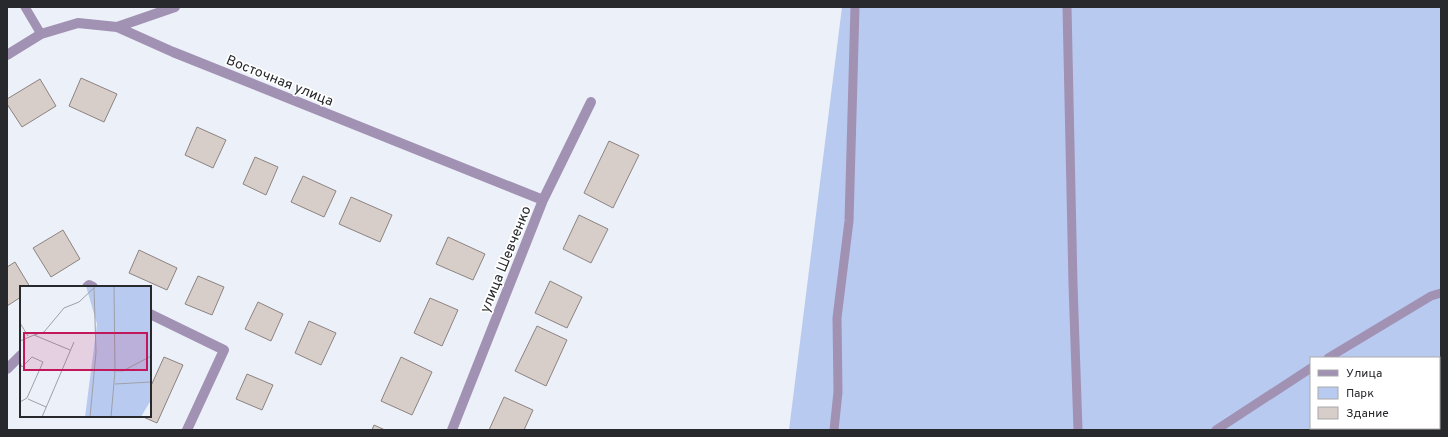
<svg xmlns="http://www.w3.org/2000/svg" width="1448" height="437" viewBox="0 0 1448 437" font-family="Overpass,sans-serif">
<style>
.green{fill:#b9caf0;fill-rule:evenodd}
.building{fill:#d7cdc9;stroke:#8c8380}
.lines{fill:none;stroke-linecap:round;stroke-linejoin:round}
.lane{stroke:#a191b3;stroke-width:9}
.street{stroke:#a191b3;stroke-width:10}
.labels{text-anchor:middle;stroke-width:3.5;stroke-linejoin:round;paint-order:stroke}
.street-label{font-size:14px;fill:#28292d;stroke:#fff}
.inset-road{fill:none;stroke:#9ea0a7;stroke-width:1}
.view{fill:#c2185b;fill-opacity:0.15;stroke:#c2185b;stroke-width:2}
.inset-edge{fill:none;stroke:#28292d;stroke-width:2}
</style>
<rect width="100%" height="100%" fill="#ecf0f9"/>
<!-- green -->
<path class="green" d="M842,7h599v423h-652zM1311,358h128v70h-128z"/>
<!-- building -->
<path class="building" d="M81,78l36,16 -13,28 -35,-16z
M40,79l16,27 -34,21 -15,-23v-5z
M197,127l29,13 -13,28 -28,-13z
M609,141l30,14 -26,53 -29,-15z
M255,157l23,10 -12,28 -23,-11z
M303,176l33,15 -12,26 -33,-15z
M351,197l41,18 -12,27 -41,-18z
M579,215l29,14 -17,34 -28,-14z
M63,230l17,29 -29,18 -18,-29z
M448,237l37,17 -12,26 -37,-16z
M139,250l38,18 -10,22 -38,-17z
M15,262l15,25h-9v10l-14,9v-39z
M198,276l26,11 -12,28 -27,-11z
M550,281l32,16 -15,31 -32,-15z
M430,298l28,12 -16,36 -28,-13z
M258,302l25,12 -12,27 -26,-12z
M309,321l27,12 -15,32 -26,-12z
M537,326l30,14 -21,46 -31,-15z
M164,357l19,8 -26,58 -16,-7h9v-28z
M401,357l31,15 -20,43 -31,-14z
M247,374l26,11 -11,25 -26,-11z
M504,397l29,13 -9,20h-35z
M374,425l11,5h-13z"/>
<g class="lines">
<!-- lane -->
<path class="lane" d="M25,7l16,27
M1067,7l6,277 5,146
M1328,358l103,-62 10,-3
M834,430l4,-38 -1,-74 12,-97 6,-214
M1216,430l95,-62"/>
<!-- street -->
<path class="street" d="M117,27l58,-20
M7,55l34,-21 37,-11 39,4 56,25 370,148
M87,287l2,-2 4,2
M150,314l74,36 -37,80
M7,369l14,-14
M452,430l91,-230 48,-98"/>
</g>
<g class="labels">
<!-- street labels -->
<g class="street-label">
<text transform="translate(280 80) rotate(22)" y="5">Восточная улица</text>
<text transform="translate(505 259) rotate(-68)" y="5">улица Шевченко</text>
</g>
</g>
<!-- overview -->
<g transform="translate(20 286)">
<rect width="131" height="131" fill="#ecf0f9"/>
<path d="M66,0h65v114l-10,17h-56l12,-93z" fill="#b9caf0"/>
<path class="inset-road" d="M0,37l8,13M14,49l10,-3 20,-24 15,-6 17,-16M0,55l14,-6 36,15M0,77l2,4 10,-10 11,5 -16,36 -7,4M75,84l28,1 28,-15M95,98l36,-2M8,113l18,8M22,131l32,-75M70,131l6,-65 -2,-64M91,131l4,-46 -1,-85"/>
<path class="view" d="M4,47h123v37h-123z"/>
<rect width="131" height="131" class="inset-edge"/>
</g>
<!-- border -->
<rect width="1448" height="437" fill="none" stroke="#28292d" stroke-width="16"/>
<!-- legend -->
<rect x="1310" y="357" width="130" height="72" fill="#ffffff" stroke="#a9a9ab"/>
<rect x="1318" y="370" width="20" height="6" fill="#a191b3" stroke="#a9a9ab"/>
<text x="1346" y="377" font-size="12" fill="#28292d">Улица</text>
<rect x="1318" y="387" width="20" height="12" fill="#b9caf0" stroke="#a9a9ab"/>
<text x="1346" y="397" font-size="12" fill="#28292d">Парк</text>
<rect x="1318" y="407" width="20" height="12" fill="#d7cdc9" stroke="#a9a9ab"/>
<text x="1346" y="417" font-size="12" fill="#28292d">Здание</text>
</svg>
